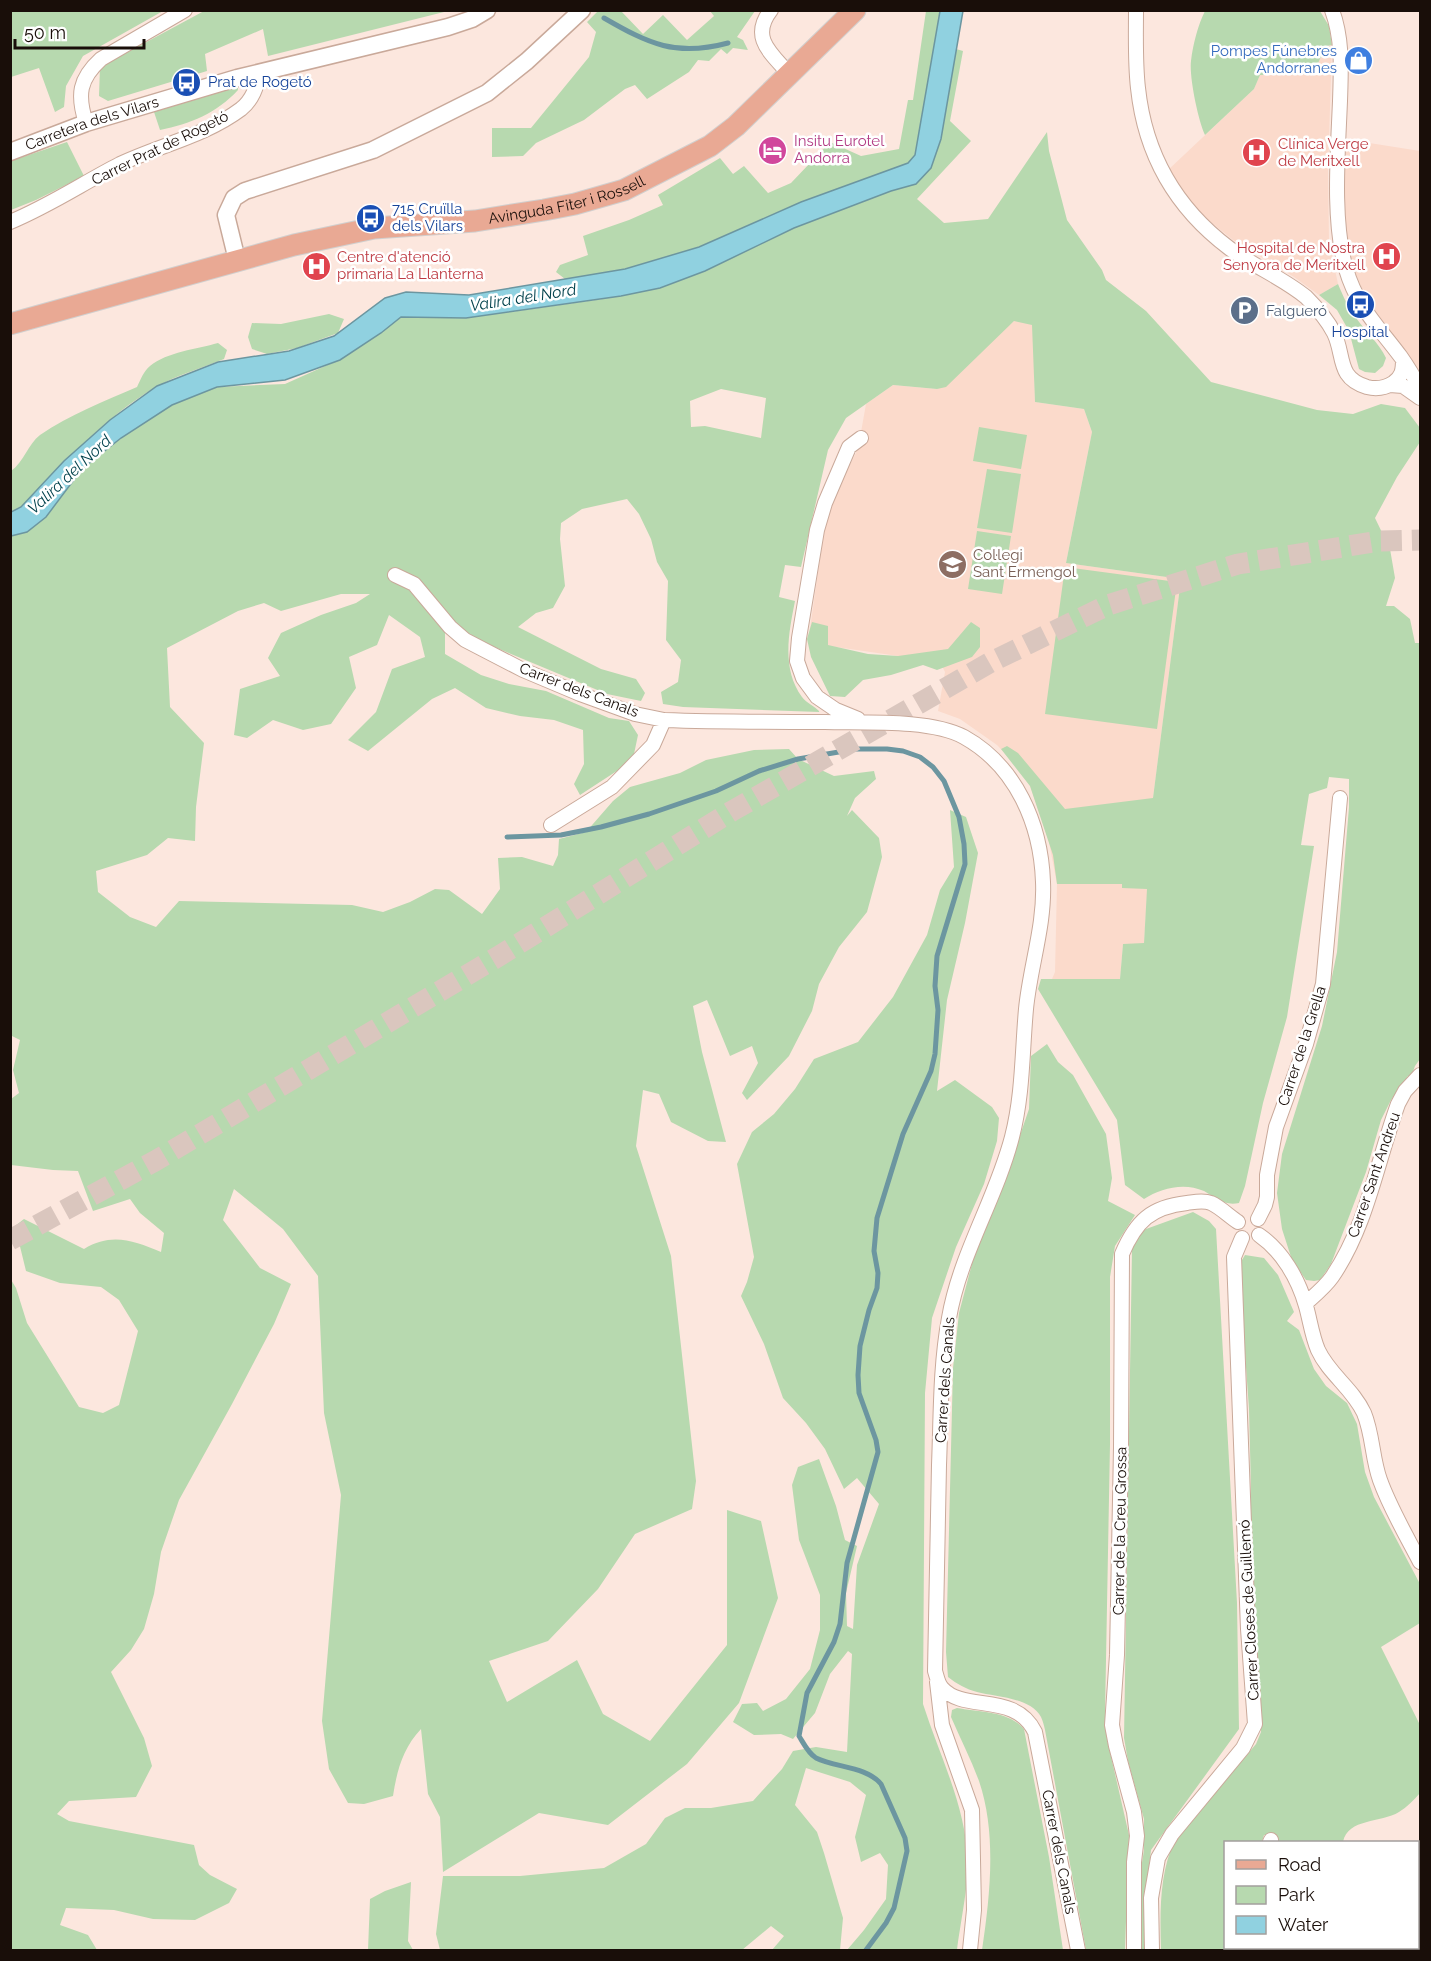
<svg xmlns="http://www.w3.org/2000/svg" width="1431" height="1961" viewBox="0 0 1431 1961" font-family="Raleway,sans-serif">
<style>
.built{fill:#fbdacb}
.green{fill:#b7d9af;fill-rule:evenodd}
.water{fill:#90d1e0;stroke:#6c96a0;stroke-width:1.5}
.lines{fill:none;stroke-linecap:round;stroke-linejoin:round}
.stream{stroke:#6c96a0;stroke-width:5}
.primary-tunnel{stroke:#dac6be;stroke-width:21;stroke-dasharray:21 10;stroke-linecap:butt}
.minor-casing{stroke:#c9a99a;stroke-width:16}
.tertiary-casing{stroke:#c9a99a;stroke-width:19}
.primary-casing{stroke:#d1cfce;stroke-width:23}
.minor{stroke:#fff;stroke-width:14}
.tertiary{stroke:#fff;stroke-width:16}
.primary{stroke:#e9a994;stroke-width:21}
.labels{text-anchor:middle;stroke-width:5;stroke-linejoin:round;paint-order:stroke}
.shop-label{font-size:15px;fill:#366cbe;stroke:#fff;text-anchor:end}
.transit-label{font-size:15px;fill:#164399;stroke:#fff;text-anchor:start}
.street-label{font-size:15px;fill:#190e09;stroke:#fff}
.hotel-label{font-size:15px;fill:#b23c85;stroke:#fff;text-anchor:start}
.health-label{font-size:15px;fill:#be3a42;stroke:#fff;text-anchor:start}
.service-label{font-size:15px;fill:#4e5e75;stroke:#fff;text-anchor:start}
.education-label{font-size:15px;fill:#785e54;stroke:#fff;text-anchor:start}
.water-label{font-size:16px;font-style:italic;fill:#03424d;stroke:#fff}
</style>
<rect width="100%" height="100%" fill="#fce7de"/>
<!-- built -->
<path class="built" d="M1332,45l-4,126 1,70 9,43 -19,11 -25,-18 -61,-37 -31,-25 -35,-44 87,-82 6,-14 53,-1 13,-28z
M1344,139l76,12v221l-39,-51 -15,-22 -11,-26 -8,-32 -4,-49z
M1014,321l9,1 10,3 2,77 49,7 8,23 -26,131 115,16 -28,219 -9,146h-21l-3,35h-68l3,-7 2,-88 -8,-42 -19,-56 -17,-24 -16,-17 -37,-26 -22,-8 7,-39 -5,-10 -132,-19 17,-121 14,-36 19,-37 8,-45 27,-19 44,4z"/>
<!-- green -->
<path class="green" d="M11,10h152v1l-80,45 -17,30 -2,21 -9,5 -16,-44 -28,9z
M599,10l22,1 22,23 20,-19 24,25 27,-24 -4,-5h45l-18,26 6,3 5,10 -15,-2 -6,6 -6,-5 -12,12 -11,-1 -9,12 -42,27 -12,-14 -10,4 -41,31 -48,23 -13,13 -31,1v-29h39l58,-71 7,-25 -9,-10z
M963,10l-7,39 7,2 -13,70 21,20 -54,58 27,24 44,-4 59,-87 2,19 18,69 35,50 4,10 40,31 65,71 106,28 36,4 28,-10 24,4 15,20v14l-23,35 -22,41 15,31 5,29 -9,28h8l16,13 5,24h5v416l-5,7 -4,11 -3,-1 -17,24 -10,20 -15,52 -35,92 -11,16 -6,1 -8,-1 -14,-20 -10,-31 -5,-36 5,-39 40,-128 15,-74 12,-145v-28l-20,-2 -2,11 -18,6 -8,51 13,1 -27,171 -24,86 -18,83 -6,17c-15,3 -23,-5 -35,-12 -20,-9 -43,-3 -60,8l-19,-14 -8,-65 -79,-131 3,-10h79l3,-35 21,-1 3,-54 -25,-1v-4h-65l-4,-29 -23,-69 -29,-37 6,-3 11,7 47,56 88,-11 28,-219 -115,-16 26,-131 -8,-23 -49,-7 -3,-77 -18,-4 -68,66 -9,2 -44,-4 -47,33 -18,32 -27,117 -16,-2 -6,32 16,4c-6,31 -14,67 7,96 4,6 13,9 18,15l-137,-5 -20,-3 -2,-12 17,-10 3,-22 -15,-20 2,-59 -11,-19 -6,-23 -12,-25 -12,-15 -45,10 -21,14 -1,16 5,47 -12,22 -17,5 -18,14 83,42 35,10 9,14 -4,8 -34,-7 -127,-53 -19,-12 -16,-7v32l36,21 28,9 37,7 63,27 20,3 9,14 -4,19 -8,11 -46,30 -6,-11 10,-20 -1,-34 -29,-10 -34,-4 -34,-8 -31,-20 -23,11 -64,52 -20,-11 28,-28 16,-43 33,-12 -5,-20 -31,-22 -12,30 -28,12 7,31 -25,36 -28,6 -30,-10 -26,18 -13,-3 6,-46 40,-13 -12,-18 13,-25 40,-18 35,-12 14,-9h-29l-60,17 -17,-8 -26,8 -71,37 3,59 34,36 -8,64 -1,34 -27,-3 -21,17 -51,16 2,21 32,25 26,10 23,-26 173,4 31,7 27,-10 25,-13 14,1 33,24 18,-25 -2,-31 24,-1 31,9 5,-11 1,-16 27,-7 27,-31 17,-14 50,-14 26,-13 48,-10 35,-1 9,10 36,17 40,-5 2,8 -21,19 -8,18 5,-6 27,28 3,19 -15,55 -28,35 -20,37 -7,27 -23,45 -42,44 -5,-7 16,-30 -6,-17 -22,10 -23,-56 -14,6 9,46 24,90 -18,-1 -37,-19 -12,-28 -16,-4 -7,56 35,110 25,225 -4,28 -57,25 -37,55 -50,52 -59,20 18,41 70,-42 26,54 47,27 77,-96v-135l34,11 17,77 -39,105 -52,61 -79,61 -69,-12 -96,59 -3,-55 -12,-23 -7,-65c-18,19 -24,41 -28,67l-29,8 -16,-1 -19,-34 -7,-48 19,-226 -17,-82 -6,-137 -35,-47 -49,-40 -11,31 37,48 31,16 -17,40 -42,80 -53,96 -18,52 -7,42 -10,35 -13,21 -20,22 33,66 8,28 -16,31 -67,4 -12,13 12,7 125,24 5,20 11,10 27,14 -8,14 -34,17 -42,-1 -39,-9 -48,-2 -6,17 28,10 9,15h-86l-1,-672 6,10 11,35 52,84 24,6 16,-8 19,-74 -19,-31 -18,-13 -41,-4 -34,-12 -11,-45 9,-7 60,30c28,-17 50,-8 77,3l3,-19 -24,-20 -10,-14 -37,12 -15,-40 -25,-1 -42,-5v-66l8,-6 -6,-23 7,-30 -10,-5 1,-499 16,-4 19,-15 36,-48 39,-31 51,-33 23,-10 22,-8 68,-3 58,-26 58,-41 65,1 136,-19 -19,-23 -18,3 -9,-7 4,-7 28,-10 -5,-19 46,-16 34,-15 -5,-10 62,-37 13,16 11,-8 24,27 23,-10 39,-41 31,14 38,-7 9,-49h5l13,-89zM721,389l45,9 -5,40 -56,-12 -14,1 -1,-26z
M204,11h244l-180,45 -5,-27 -58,25 2,17 -99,30 -9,-5 1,-29z
M1205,11h115l9,15 3,19 -6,1 -13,28 -53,1 -6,14 -49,46c-7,-15 -16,-59 -14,-74 2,-17 7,-36 14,-50z
M238,86v4c-21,23 -48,34 -78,40l-6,-18z
M67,142l17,34 -48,24 -25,10v-49z
M1338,284c5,12 10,23 18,34 10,14 23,25 30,40l-3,8 -8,7 -10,-1 -6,-3 -10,-38 -12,-21 -18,-15z
M329,314l15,5 -6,14 -41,15 -30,6 -15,-5 -4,-12 4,-14 29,1z
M218,343l9,7 -3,9c-22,9 -47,16 -68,28 -52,30 -95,80 -137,122l-8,2v-40c13,-9 17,-27 29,-36 29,-20 65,-34 97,-48 4,-8 6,-15 13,-21 17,-14 47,-17 68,-23z
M979,427l48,8 -6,34 -48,-8z
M987,469l34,5 -9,59 -35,-5z
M977,531l34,5 -9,58 -34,-5z
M1065,567l112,15 -20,147 -112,-15z
M812,622l16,4v19l40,9 30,2 50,-7 23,-27 9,6v19l-8,10 -35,13 -14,-5 -32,10 -28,5 -18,17 -15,-1 -19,-39 -4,-18z
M950,810l16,7 12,36 -13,70 -18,77 -10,91 18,-11 37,27 7,11 -2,23 -13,43 -28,63 -24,71 -7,75 -2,311c17,53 43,102 45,159 0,25 -8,62 -11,87h-110l17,-20 22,-31 2,-34 -8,-12 -19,9 -6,-25 11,-42 -16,-13 -44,-14 -11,37 22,27 7,21 19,65 -3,32h-68l12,-14 -13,-10 -29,24h-302l-4,-16 7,-58h77l84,-8 42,-24 19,-26 20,-10h26l42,-7 29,-32 11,-18 23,-4 31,5 5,-98 -4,-3 -18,23 -15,39 -22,26 -12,-5 -27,1 -21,-13 9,-18 15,-1 6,8 23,-12 24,-30 10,-39v-35l-21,-55 -7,-55 6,-18 21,-8 17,47 9,34 12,6 -11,47 1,33 6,3 4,-64 22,-61 -22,-26 -13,11 -19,-40 -19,-26 -23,-25 -19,-54 -23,-48 6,-14 7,-25 -17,-93 15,-32 22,-18 21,-25 19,-30 44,-17 35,-45 34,-62 13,-45 14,-23z
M1047,1044l11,18 15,13 33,59 6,44 -4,23 27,14 -20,31 -5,31v167l-5,270 2,25 22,96 -4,115h-39l-41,-220c-1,-4 -2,-9 -4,-13 -11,-20 -46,-20 -64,-25 -11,-3 -20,-8 -29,-15l-2,-25 7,-284 6,-55 14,-53 28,-69 28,-82 2,-53z
M1193,1212l16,9 7,8 21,374 2,126 -88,121 -5,42 -2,58h-3v-81l3,-19v-31l-16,-58 -4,-23 8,-489 5,-13 9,-7z
M1245,1255l19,3 14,17 16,37 -7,9 12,9 15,39 12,17 21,17 10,21 8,48 9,25 46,87v39l-39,24 39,78v68c-6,7 -13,14 -21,19 -18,11 -51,6 -56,30h-68l1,-6 -12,-1 -2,7h-36v106h12l1,2h-78c-1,-36 -2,-77 14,-110l81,-96 5,-12 -9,-182 -4,-16 3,-45 -2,-80 -7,-98v-51z
M957,1708c22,4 52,3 67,21l25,128 14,93h-81c8,-54 15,-116 -3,-169 -8,-22 -19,-43 -28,-64l1,-7z
M411,1882l-3,59 5,9h-45l2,-51 15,-8z"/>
<!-- water -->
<path class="water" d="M940,11h23l-22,128 -10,29 -15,16 -25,7 -97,37 -89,43 -45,17 -39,8 -155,22 -65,-1 -20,16 -41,27 -55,20 -68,7 -45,18 -51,33 -39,31 -36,48 -19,15 -16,4v-24l10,-5 43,-46 46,-41 47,-34 61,-24 71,-11 45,-15 51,-38 21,-6 63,3 156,-26 74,-22 102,-45 107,-39 7,-8z"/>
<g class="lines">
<!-- stream -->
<path class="stream" d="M604,18c45,26 72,39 124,25
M507,837l54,-2 40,-8 48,-13 67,-23 43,-20 39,-12 58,-10h31l16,2 17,6 13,10 11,14 15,36 5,27 1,20 -28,92 -2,30 3,24 -3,44 -4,17 -28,63 -26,84 -3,33 4,22 -1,15 -8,22 -9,36 -2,29 1,18 17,47 2,12 -31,111 -7,61 -6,18 -27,51 -8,43c5,8 9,17 17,22 20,10 50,8 65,26l24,54 2,13 -13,57 -8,15 -20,27"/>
<!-- primary-tunnel -->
<path class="primary-tunnel" d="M10,1240l145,-79 344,-205 233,-145 259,-149 117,-57 130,-41 141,-23 41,-1"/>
<defs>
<path id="minor" d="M771,10c-22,28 1,44 19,65
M1136,10c0,26 -1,52 2,78 7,66 38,120 91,160 24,18 54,30 77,49 11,11 21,22 28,36 11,22 2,45 33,54 8,2 18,1 26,-4 9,-6 10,-13 10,-23
M1332,10c11,30 9,60 8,91 -2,51 -8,119 6,168 11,38 32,57 55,88 7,10 13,20 19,31
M86,123c-9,-28 -7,-44 15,-64l84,-49
M10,222c39,-16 73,-39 110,-58 40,-19 85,-28 121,-55 10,-8 18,-23 16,-36
M1390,385l13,1 17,12
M395,575l19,9 36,43 15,13 58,30 57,24 55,20 29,6c54,2 107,2 161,2 38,1 106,-3 139,15 52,29 77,87 79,145 2,43 -13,85 -17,127 -4,44 -3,85 -14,128 -16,62 -52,117 -63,181 -9,49 -8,98 -10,147 -1,69 -3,137 -4,206 2,6 3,13 7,17 22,25 73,3 93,44l43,218
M858,719l-22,-9 -19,-13 -14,-19 -6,-17 2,-23 18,-108 8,-27 24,-56 12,-9
M551,825l61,-38 41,-42 11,-25
M1258,1219l7,-14 2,-8v-22l9,-48 30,-83 17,-60 17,-186
M1259,1235c23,16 39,43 47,71 4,14 6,30 12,44 11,24 35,39 46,63 9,22 8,45 16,67 10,28 26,55 40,82
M1306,1303c9,-8 19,-16 26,-26 35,-51 45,-115 66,-173l7,-13 15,-16
M937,1682l5,43 30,85 2,100 -4,40
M1270,1842l1,-2
M1134,1950v-88l3,-26 -3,-24 -18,-66 -4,-21 5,-70 4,-207 1,-194c14,-33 29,-47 65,-51 8,-1 16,-3 24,0 9,4 18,13 27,19
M1152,1950l-1,-52 7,-40 14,-24 71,-86 12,-24 -7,-95 -14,-372 8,-19
M1249,1950l1,-2
M1420,1950v-2"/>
<g id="tertiary">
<path id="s1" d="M10,152l76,-29 151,-45 211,-51 24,-8 15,-9"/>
<path d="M237,260l-11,-45 8,-17 11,-7 128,-41 114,-57 40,-32 55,-51"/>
</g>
<g id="primary">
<path id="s2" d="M10,324l284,-79 80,-17 101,-7 69,-11 31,-6 49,-14 86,-44 26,-20 119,-116"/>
</g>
</defs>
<!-- minor casing -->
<use href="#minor" class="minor-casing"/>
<!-- tertiary casing -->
<use href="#tertiary" class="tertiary-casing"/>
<!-- primary casing -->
<use href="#primary" class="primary-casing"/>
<!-- minor -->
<use href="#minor" class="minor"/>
<!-- tertiary -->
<use href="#tertiary" class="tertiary"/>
<!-- primary -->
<use href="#primary" class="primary"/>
</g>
<!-- icons -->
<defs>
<symbol id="shop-disc" viewBox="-11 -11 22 22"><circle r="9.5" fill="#3f7fe0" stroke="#fff"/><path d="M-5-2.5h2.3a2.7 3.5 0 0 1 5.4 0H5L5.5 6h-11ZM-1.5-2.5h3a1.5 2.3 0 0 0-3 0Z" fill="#fff"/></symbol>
<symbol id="bus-disc" viewBox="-11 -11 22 22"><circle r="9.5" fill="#1a4fb4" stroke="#fff"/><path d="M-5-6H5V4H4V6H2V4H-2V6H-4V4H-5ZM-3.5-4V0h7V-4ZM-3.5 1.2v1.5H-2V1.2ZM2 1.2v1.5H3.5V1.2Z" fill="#fff"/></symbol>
<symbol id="hotel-disc" viewBox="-11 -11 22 22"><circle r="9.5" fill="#d1479c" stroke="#fff"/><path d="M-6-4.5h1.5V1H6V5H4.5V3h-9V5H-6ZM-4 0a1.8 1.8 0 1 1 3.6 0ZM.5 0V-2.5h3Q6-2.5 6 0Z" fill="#fff"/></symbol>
<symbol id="hospital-disc" viewBox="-11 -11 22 22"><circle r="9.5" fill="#e0444e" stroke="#fff"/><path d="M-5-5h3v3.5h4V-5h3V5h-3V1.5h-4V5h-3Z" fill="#fff"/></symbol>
<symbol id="parking-disc" viewBox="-11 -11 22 22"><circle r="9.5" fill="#5c6f8a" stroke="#fff"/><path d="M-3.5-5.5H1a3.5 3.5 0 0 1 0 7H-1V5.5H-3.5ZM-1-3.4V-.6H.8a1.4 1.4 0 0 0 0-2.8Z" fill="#fff"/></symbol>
<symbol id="school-disc" viewBox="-11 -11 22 22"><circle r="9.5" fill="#8d6e63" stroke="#fff"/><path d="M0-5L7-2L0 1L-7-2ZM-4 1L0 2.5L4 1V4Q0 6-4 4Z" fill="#fff"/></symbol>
</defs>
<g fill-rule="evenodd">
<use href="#shop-disc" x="1342" y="44" width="33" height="33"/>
<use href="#bus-disc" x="170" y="66" width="33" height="33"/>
<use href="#hotel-disc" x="756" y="134" width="33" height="33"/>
<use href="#hospital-disc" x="1240" y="136" width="33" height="33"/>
<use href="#bus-disc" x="354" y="202" width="33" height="33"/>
<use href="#hospital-disc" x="1370" y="240" width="33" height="33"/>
<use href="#hospital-disc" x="300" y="250" width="33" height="33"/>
<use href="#bus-disc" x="1344" y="288" width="33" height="33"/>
<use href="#parking-disc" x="1228" y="294" width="33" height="33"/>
<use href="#school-disc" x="936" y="548" width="33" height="33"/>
</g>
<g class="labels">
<!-- shop labels -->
<g class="shop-label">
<text x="1337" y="56">Pompes Fúnebres<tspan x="1337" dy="17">Andorranes</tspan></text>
</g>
<!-- transit labels -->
<g class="transit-label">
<text x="208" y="87">Prat de Rogetó</text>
<text x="392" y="214">715 Cruïlla<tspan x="392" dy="17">dels Vilars</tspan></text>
<text x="1360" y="337" text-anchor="middle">Hospital</text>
</g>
<!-- street labels -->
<g class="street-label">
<text dy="5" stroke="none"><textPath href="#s1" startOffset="87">Carretera dels Vilars</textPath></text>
<text transform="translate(160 148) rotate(-26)" y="5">Carrer Prat de Rogetó</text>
<text dy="5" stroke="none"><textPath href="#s2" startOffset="572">Avinguda Fiter i Rossell</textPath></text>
<text transform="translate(579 690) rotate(21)" y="5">Carrer dels Canals</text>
<text transform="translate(1302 1046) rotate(-72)" y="5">Carrer de la Grella</text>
<text transform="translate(1374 1175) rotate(-71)" y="5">Carrer Sant Andreu</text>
<text transform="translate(945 1380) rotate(-86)" y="5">Carrer dels Canals</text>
<text transform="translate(1120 1531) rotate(-89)" y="5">Carrer de la Creu Grossa</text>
<text transform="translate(1249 1610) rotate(-93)" y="5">Carrer Closes de Guillemó</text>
<text transform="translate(1059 1852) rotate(79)" y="5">Carrer dels Canals</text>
</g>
<!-- hotel labels -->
<g class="hotel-label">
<text x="794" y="146">Insitu Eurotel<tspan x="794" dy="17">Andorra</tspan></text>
</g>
<!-- health labels -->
<g class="health-label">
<text x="1278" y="149">Clínica Verge<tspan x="1278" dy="17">de Meritxell</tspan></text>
<text x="1365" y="253" text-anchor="end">Hospital de Nostra<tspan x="1365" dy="17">Senyora de Meritxell</tspan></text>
<text x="337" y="262">Centre d'atenció<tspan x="337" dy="17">primaria La Llanterna</tspan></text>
</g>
<!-- service labels -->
<g class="service-label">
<text x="1266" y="316">Falgueró</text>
</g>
<!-- education labels -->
<g class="education-label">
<text x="973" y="560">Col·legi<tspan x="973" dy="17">Sant Ermengol</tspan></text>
</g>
<!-- water labels -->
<g class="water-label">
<text transform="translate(523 297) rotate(-9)" y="6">Valira del Nord</text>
<text transform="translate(69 474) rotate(-43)" y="6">Valira del Nord</text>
</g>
</g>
<!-- border -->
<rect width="1431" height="1961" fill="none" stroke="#190e09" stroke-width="24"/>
<!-- legend -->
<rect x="1224" y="1841" width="195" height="108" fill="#ffffff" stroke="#a39f9d" stroke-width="1.5"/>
<rect x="1236" y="1860" width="30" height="9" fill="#e9a994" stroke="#a39f9d" stroke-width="1.5"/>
<text x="1278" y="1871" font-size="18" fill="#190e09">Road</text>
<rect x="1236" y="1886" width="30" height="18" fill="#b7d9af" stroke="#a39f9d" stroke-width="1.5"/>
<text x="1278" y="1901" font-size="18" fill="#190e09">Park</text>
<rect x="1236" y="1916" width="30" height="18" fill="#90d1e0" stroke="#a39f9d" stroke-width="1.5"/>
<text x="1278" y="1931" font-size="18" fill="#190e09">Water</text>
<!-- scale -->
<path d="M15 39v9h129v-9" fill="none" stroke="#190e09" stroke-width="3"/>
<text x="24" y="39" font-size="18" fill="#190e09" stroke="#ffffff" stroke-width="4.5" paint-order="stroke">50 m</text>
</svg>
